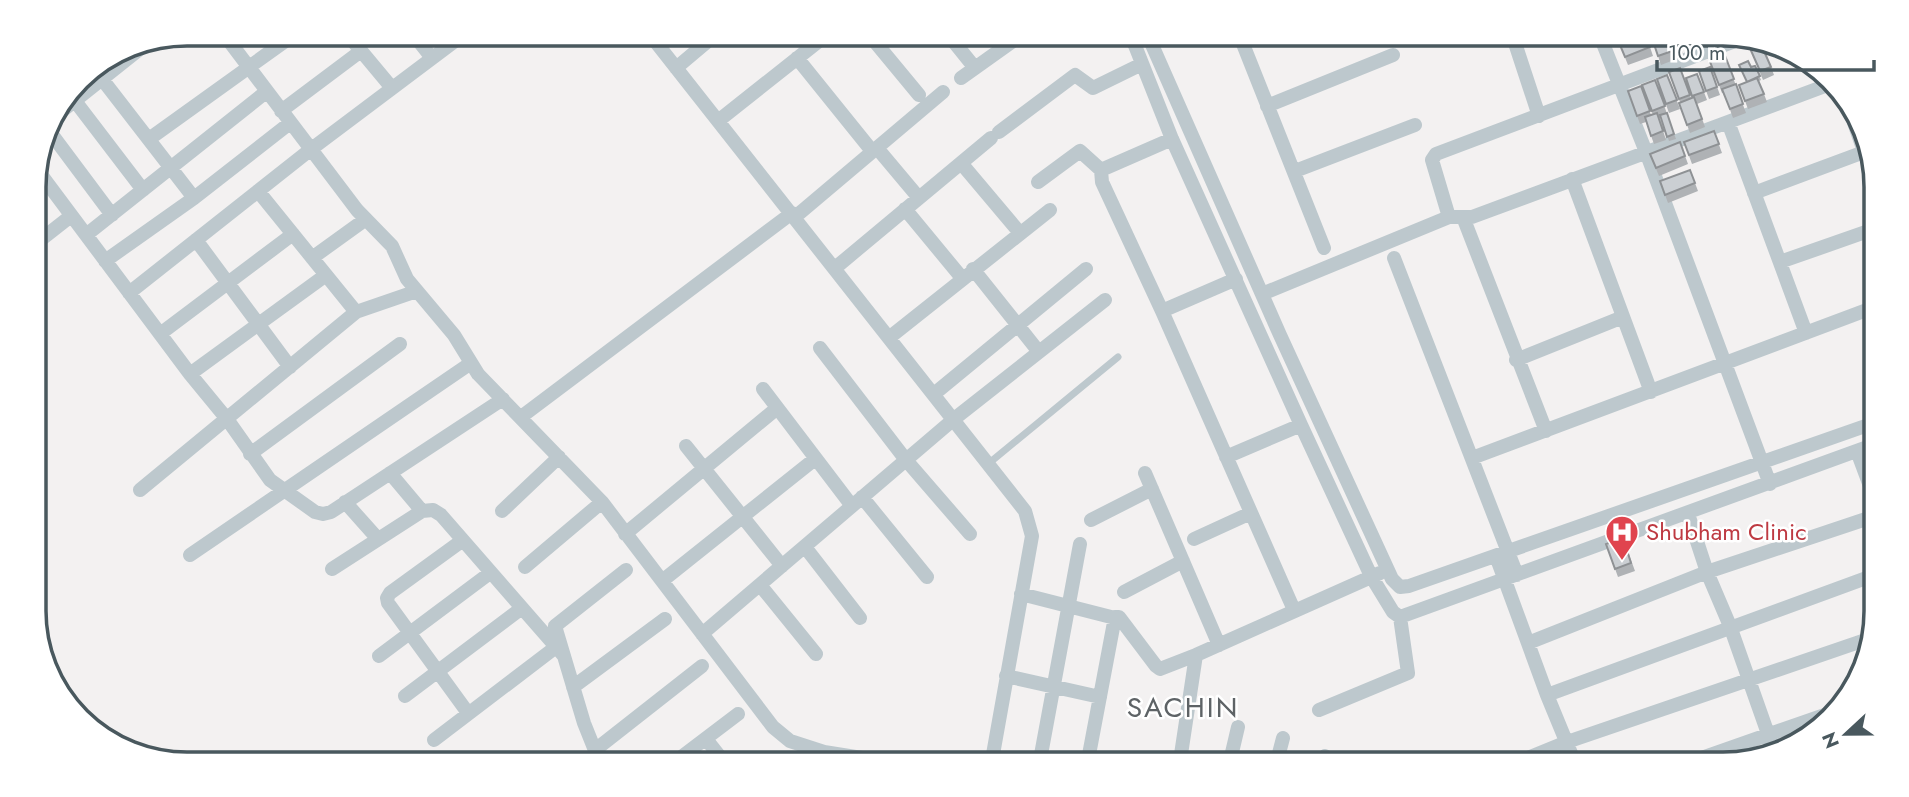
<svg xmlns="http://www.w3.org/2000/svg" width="1909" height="797" viewBox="0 0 1909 797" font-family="Jost,sans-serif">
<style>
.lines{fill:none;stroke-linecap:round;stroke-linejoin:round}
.lane{stroke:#bdc8cd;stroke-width:7}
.street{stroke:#bdc8cd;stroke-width:14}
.wall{fill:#afb2b5}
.building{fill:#cbcfd3;stroke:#8e9194;stroke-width:2}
.labels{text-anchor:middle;stroke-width:5;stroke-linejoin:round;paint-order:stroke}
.health-label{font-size:24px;fill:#be3a42;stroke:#fff;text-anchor:start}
.quarter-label{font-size:28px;letter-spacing:2px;fill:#5e6366;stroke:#fff}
.rim{fill:none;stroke:#49585e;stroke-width:3.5}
</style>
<rect width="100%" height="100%" fill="#f3f1f1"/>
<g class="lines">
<!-- lane -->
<path class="lane" d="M988,464l130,-107"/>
<!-- street -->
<path class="street" d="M223,33l134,177 35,36 15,33 47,56 24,39 124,128 171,225 17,14 34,11 44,7
M347,34l45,54
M413,34l19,24
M651,36l374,475 7,25 -40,224
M871,37l48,58
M950,37l25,31
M1132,38l40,101 129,286 70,151 22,36 7,5 470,-171
M1149,38l131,297 112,244 8,8 9,-1 462,-162
M1241,39l83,209
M1514,40l25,76
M1602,41l44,111 124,332
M1693,41l5,14
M797,58l75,93
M676,68l38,-32
M961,78l56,-40
M102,79l92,119
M75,101l68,89
M1267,106l126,-51
M281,111l80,-60
M1851,114l23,66
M718,121l106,-84
M48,122l103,-82
M1728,122l78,211
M47,128l65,87
M999,132l76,-57 18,13 49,-24
M149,139l146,-105
M1172,139l-71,31 1,12 60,129 132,299
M877,148l42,50
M961,163l59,70
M36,168l154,206 37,45 43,61 45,32 8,2 8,-2 172,-113
M1295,171l120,-46
M1572,179l79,213
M1038,182l42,-31 21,19
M258,191l98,121
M1754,193l110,-41
M905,209l57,69
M795,217l148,-125
M1449,217l-17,-57 4,-6 299,-113
M1463,217l83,214
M86,235l180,-143
M196,240l94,127
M34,245l37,-29
M312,258l54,-39
M1394,258l123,317
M105,261l89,-63 96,-75
M1780,262l94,-33
M835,268l156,-130
M973,269l66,83
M129,293l181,-143 153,-115
M1262,294l187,-77h23l361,-134
M1162,311l74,-32
M160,334l133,-100
M890,337l160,-127
M820,348l86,112 64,74
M1516,360l107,-43
M190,374l136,-99
M763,389l89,117
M934,394l152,-125
M521,417l271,-204
M686,446l96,120
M1857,451l13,35
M250,454l150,-110
M1226,457l75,-32
M1472,458l400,-150
M390,473l32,38
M1145,473l74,172
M140,490l216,-178 61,-21
M862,497l65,80
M345,502l33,37
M502,511l57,-54
M1688,514l19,58 23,54 43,122
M1091,520l61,-31
M625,534l151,-125
M1194,539l57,-26
M463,540l-73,53 -3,5 1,5 80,110
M805,547l55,71
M190,555l281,-192
M1496,556l51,139 28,68
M525,567l77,-65
M332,569l90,-58 11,-1 8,5 123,141
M662,581l153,-122
M760,585l56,69
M1124,592l59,-31
M1021,594l94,24
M702,634l252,-215 151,-119
M1528,643l179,-71 162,-54
M379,656l111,-83
M1006,676l94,21
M573,687l92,-68
M1547,695l322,-118
M405,696l117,-88
M1319,710l89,-37 -8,-56
M706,739l15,19
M434,740l122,-93
M595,750l107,-84
M598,758l-14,-35 -29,-97 71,-56
M680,758l58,-44
M1040,760l40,-216
M1088,760l27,-143h4l37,49 4,3 36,-14 184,-82
M1180,761l16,-106
M1230,761l8,-34
M1277,761l6,-23
M1324,761l1,-5
M1518,762l49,-20 301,-103
M1687,763l143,-50"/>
</g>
<!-- wall -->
<path class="wall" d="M1648,41l5,15 -25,9 -8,-20z
M1653,41h26l5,15 -23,9z
M1749,46l22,21 3,8 -11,5z
M1786,51l15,10 -9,3z
M1724,53l22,60 -13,5 -9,-25h-2l-13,-34z
M1755,66l6,14 -2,1 8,21 -19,7 -9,-24 8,-3 4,-15z
M1710,67l10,28 -11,4 -10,-28z
M1680,68l11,30h1l-6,-20 11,-4 10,26 -10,4 8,23 -15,6 -11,-30 1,-1 -11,-30z
M1667,75l13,34 -11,4 -12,-34z
M1655,80l21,59 -7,2 -8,-23h-2l7,22 -12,4 -8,-22 -6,2 -12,-33 13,-5 10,29h2l-11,-30z
M1714,131l8,22 -30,11 -8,-22z
M1680,142l8,22 -29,12 -9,-22z
M1690,170l8,21 -30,12 -8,-22z
M1623,538l12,33 -17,6 -12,-33z"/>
<!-- building -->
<path class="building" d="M1630,41h18l2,6 -25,10 -5,-12z
M1653,41h26l2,7 -23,8z
M1760,42l11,25 -11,4 -11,-25z
M1724,53l10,26 -15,6 -10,-26z
M1748,61l3,6 4,-1 5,10 -13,6 -8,-17z
M1710,67l7,20 -11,4 -7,-20z
M1680,68l10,27 -11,4 -10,-27z
M1697,74l7,18 -12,4 -6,-18z
M1667,75l10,25 -11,4 -9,-25z
M1757,78l7,16 -19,7 -6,-16z
M1655,80l10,26 -13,5 -10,-26z
M1736,84l7,20 -13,5 -8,-20z
M1641,86l9,25 -13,5 -9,-25z
M1694,97l8,22 -15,6 -8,-22z
M1657,113l6,18 -12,5 -6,-19z
M1667,113l7,21 -7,3 -7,-22z
M1714,131l5,13 -30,11 -5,-13z
M1680,142l5,14 -29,12 -6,-14z
M1690,170l5,13 -30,12 -5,-14z
M1623,538l8,25 -16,6 -9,-25z
M1868,645l-1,14 -4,-13z"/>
<!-- icons -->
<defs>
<symbol id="hospital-pin" viewBox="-11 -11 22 30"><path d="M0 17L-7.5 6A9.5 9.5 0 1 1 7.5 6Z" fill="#e0444e" stroke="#fff"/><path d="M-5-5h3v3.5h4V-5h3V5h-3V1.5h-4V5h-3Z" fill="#fff"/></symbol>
</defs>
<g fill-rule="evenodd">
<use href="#hospital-pin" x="1603" y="513" width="38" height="52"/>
</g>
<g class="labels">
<!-- health labels -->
<g class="health-label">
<text x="1646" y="540">Shubham Clinic</text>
</g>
<!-- quarter labels -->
<g class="quarter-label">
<text x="1183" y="717">SACHIN</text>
</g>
</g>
<!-- crop -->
<path d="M0 0H1909V797H0ZM187 46H1723A141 141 0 0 1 1864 187V611A141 141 0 0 1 1723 752H187A141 141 0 0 1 46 611V187A141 141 0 0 1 187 46Z" fill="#fff" fill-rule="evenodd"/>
<path class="rim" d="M187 46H1723A141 141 0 0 1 1864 187V611A141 141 0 0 1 1723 752H187A141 141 0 0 1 46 611V187A141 141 0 0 1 187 46Z"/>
<!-- north arrow -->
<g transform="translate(1846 734) rotate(248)" stroke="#ffffff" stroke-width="5" paint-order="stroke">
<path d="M0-5L12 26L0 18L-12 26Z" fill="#49585e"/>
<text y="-10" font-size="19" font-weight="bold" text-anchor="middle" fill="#49585e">N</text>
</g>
<!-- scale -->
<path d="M1657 60v10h217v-10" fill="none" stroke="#49585e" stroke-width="3.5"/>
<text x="1668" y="60" font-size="21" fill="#49585e" stroke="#ffffff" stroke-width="5" paint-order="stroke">100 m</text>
</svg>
